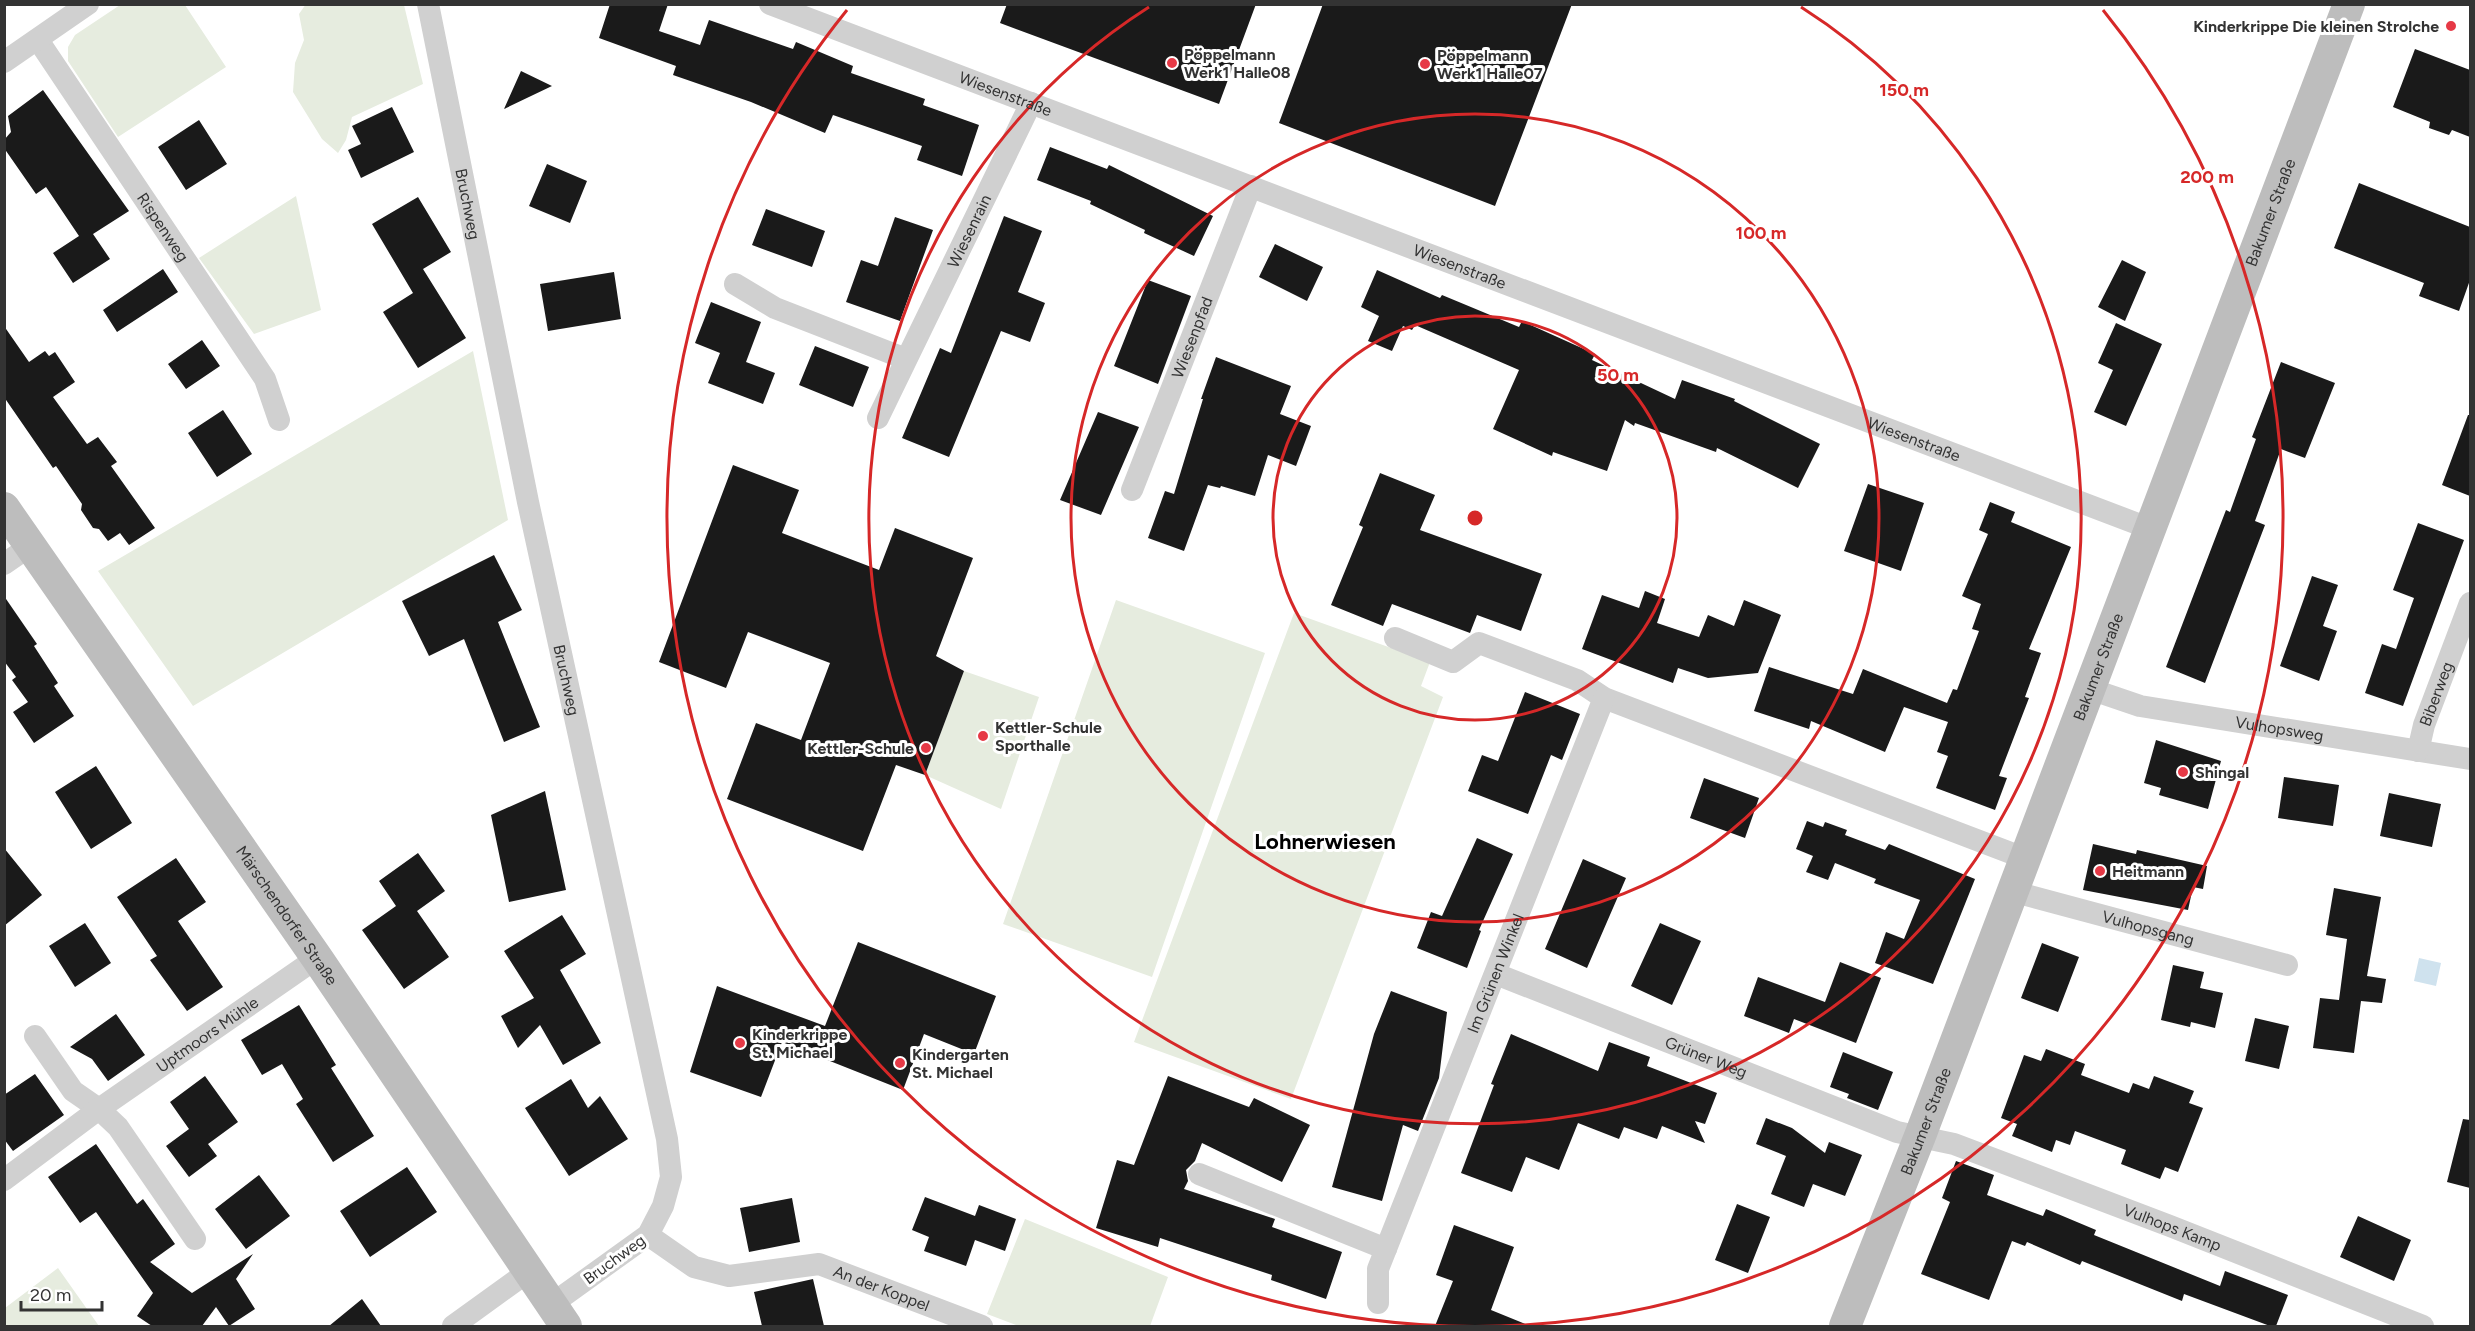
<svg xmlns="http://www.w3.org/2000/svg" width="2475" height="1331" viewBox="0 0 2475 1331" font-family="Figtree,sans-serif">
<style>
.green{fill:#e6ecdf}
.water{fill:#cfe2ee}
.building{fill:#1a1a1a}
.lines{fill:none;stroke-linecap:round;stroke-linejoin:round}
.street{stroke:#d0d0d0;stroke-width:22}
.secondary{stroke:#bdbdbd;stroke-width:32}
.ring{fill:none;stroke:#d62828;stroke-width:3}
.poi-dot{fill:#e63946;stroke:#fff;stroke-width:2}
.labels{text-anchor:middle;stroke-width:6;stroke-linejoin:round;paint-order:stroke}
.poi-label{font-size:16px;font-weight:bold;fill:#333;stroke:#fff;text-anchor:start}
.street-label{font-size:16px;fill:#333;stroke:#fff}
.district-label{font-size:22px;font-weight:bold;fill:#000;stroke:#fff}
.centre{fill:#d62828;stroke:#fff;stroke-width:3}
.ring-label{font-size:18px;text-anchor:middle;font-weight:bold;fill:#d62828;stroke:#fff;stroke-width:6;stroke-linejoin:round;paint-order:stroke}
</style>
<rect width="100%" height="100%" fill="#fff"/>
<!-- green -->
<path class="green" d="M306,4l98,1 19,79 -71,33 -6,23 -8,13 -16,-14 -29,-47 2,-29 9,-23 -5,-26z
M120,5h65l41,62 -108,70 -50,-76v-14l7,-12z
M296,196l25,114 -67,24 -55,-76z
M473,351l35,169 -315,186 -95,-135z
M1116,600l149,53 -113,324 -149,-53z
M1294,613l136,49 -9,24 22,11 -152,402 -157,-57z
M964,671l75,26 -38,112 -76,-34z
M1025,1219l143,58 -18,49h-131l-32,-12z
M58,1268l41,58h-94v-18z"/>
<!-- water -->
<path class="water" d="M2419,958l22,5 -5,23 -22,-5z"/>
<!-- building -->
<path class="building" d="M610,4h58l-9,27 41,14 9,-25 84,29 3,-7 57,24 -2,7 74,26 -2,6 56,20 -17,51 -45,-16 5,-14 -89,-31 -8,18 -74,-31 -78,-27 3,-9 -77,-28z
M1007,4h249l-37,100 -219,-81z
M1323,4h249l-77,202 -216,-83z
M2415,49l55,21v67l-18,-7 -3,5 -20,-7 1,-6 -37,-15z
M521,71l31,15 -48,23z
M43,90l86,121 -36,23 17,25 -37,24 -20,-30 26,-17 -33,-49 -10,7 -32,-46v-8l7,-8 -3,-16z
M392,107l22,45 -53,26 -13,-28 13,-6 -9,-18z
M199,120l28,44 -41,26 -28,-43z
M1050,147l57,22 2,-4 104,51 -19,40 -50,-23 1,-3 -55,-26 1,-3 -54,-21z
M547,164l40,17 -17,42 -41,-17z
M2359,183l111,44v53l-11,31 -40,-15 5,-13 -90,-35z
M418,197l33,55 -28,17 43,69 -48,30 -35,-56 30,-19 -41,-69z
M766,209l59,22 -13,36 -60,-22z
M1004,216l38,15 -24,61 27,11 -15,39 -29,-11 -52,126 -47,-19 38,-90 11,5z
M895,217l38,13 -33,91 -54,-19 15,-42 17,6z
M1275,244l48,23 -16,34 -48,-24z
M2122,260l24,12 -21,49 -27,-14z
M163,269l15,23 -61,40 -14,-22z
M1377,270l63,28 2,-3 77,32 3,-6 73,33 -3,6 83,39 7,-19 53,19 -1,2 86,43 -22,44 -81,-40 -1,4 -81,-29 -1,3 -9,-6 -18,51 -54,-19 -1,4 -59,-27 26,-59 -104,-45 -3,5 -9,-4 -11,25 -24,-10 11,-25 -18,-9z
M614,272l7,47 -73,12 -8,-47z
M1148,280l43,16 -33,88 -44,-18z
M711,302l50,20 -15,40 29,11 -12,31 -55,-21 12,-30 -25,-10z
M2116,323l46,21 -36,82 -32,-14 19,-42 -15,-7z
M4,326l25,36 16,-11 4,5 6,-4 20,30 -22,15 34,47 11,-7 19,25 -6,4 44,62 -26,17 -9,-12 -12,8 -9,-12 -6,-1 -12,-18 1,-6 -26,-38 -3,2 -49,-71z
M202,340l18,26 -34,23 -18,-25z
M815,346l54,21 -16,40 -54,-22z
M1216,357l75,29 -11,28 31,12 -15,40 -28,-11 -13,41 -34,-10 -1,2 -12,-3 -24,66 -36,-13 17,-47 9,3 29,-95h-2z
M2281,362l54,21 -30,75 -24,-9 -26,72 10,4 -60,158 -39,-16 60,-157 4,2 26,-73 -4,-2z
M223,410l29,44 -35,23 -29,-44z
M1098,412l41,15 -38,88 -41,-15z
M2468,415h2v81l-28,-11z
M733,465l66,25 -17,43 97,37 16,-42 78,30 -37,98 28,15 -39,104 -29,-10 -33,86 -136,-52 29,-76 45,17 29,-77 -82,-31 -22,56 -67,-26z
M1380,473l55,22 -15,35 122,44 -21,57 -44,-16 -7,18 -78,-29 -9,22 -52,-21 32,-78 -4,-2z
M1868,484l56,19 -23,68 -57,-20z
M1990,502l25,10 -4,10 60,25 -42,102 12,4 -16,44 4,1 -30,78 8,2 -12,32 -59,-22 12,-32 -11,-4 11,-30 -44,-15 -19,45 -74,-31 -2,8 -55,-18 15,-44 84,27 10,-25 84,34 6,-14 4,1 22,-59 -7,-2 9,-25 -19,-8 26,-62 -9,-4z
M2418,523l46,17 -61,166 -38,-13 17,-49 14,5 18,-51 -21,-8z
M494,555l28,55 -24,12 42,105 -36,15 -40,-103 -35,17 -27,-55z
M2312,576l26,9 -15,41 14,5 -18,50 -39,-15z
M1645,591l20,8 -8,24 42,14 9,-22 26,11 10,-26 37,15 -23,58 -50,5 -30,-10 -5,15 -91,-34 20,-54 37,13z
M4,596l33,48 -3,2 24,37 -4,3 20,30 -40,27 -21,-31 15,-10 -16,-22 4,-3 -12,-16z
M1525,692l55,22 -18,46 -11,-5 -23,59 -60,-23 14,-36 16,6z
M2156,740l65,21 -13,48 -49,-14 2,-7 -17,-5z
M96,766l36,57 -41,26 -36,-57z
M2284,777l55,8 -6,41 -55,-8z
M1704,778l55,20 -14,40 -55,-20z
M545,791l21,99 -57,12 -18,-87z
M2389,793l52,11 -9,43 -52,-11z
M1807,821l16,6 2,-5 22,8 -2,5 40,15 4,-6 86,35 -42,105 -58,-21 11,-31 18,7 16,-39 -46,-17 2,-4 -41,-16 -7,17 -22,-8 7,-16 -17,-7z
M1477,838l36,16 -34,76 2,1 -14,37 -50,-20 14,-36 11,4z
M2093,844l43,10 1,-4 70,16 -4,23 -10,-2 -5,23 -105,-20z
M4,848l38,47 -38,31z
M418,853l27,38 -28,20 32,46 -45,32 -42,-59 34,-24 -17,-25z
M176,858l30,44 -28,19 45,66 -36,24 -37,-51 7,-4 -40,-59z
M1583,859l43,19 -39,90 -42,-19z
M2334,888l47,9 -14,79 19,3 -4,24 -21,-2 -7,52 -41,-5 7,-50 19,2 8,-61 -21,-4z
M562,915l24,39 -26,16 41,73 -38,22 -23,-40 -22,23 -17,-32 33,-18 -30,-47z
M85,923l26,40 -36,24 -26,-41z
M1660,923l41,18 -29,64 -41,-19z
M858,942l138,54 -22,58 -50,-20 -21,56 -121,-48 -21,55 -71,-25 27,-86 108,40z
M2042,943l37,14 -21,55 -37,-14z
M1840,962l41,16 -25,65 -62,-24 -5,14 -45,-17 14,-39 67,25z
M2173,965l31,7 -4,16 23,5 -8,35 -24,-6 -1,5 -29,-7z
M1391,991l56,21 -8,66 -21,53 -15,-6 -21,76 -50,-14 42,-153z
M299,1005l37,60 -5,3 43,68 -41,26 -37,-58 7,-5 -21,-35 -20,11 -21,-35z
M116,1014l29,41 -37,26 -16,-22 -22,-12z
M2255,1018l34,8 -10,43 -34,-8z
M1511,1034l87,37 11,-29 41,15 -3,9 70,27 -12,31 -10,-3 10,22 -43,-17 -5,13 -33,-12 -5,12 -41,-16 -19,47 -33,-13 -14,35 -51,-19 33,-88 -3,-1z
M2046,1049l39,15 -4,11 48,18 4,-10 16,6 5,-13 40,15 -5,12 14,5 -25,64 -13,-5 -5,12 -39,-15 5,-14 -51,-19 -5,14 -14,-5 -4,12 -40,-16 5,-12 -16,-6 23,-63 17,6z
M1843,1052l50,20 -15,38 -31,-12 2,-4 -19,-7z
M35,1074l29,41 -51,36 -9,-12v-44z
M205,1076l33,46 -30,22 9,12 -28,21 -23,-31 23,-17 -19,-27z
M1168,1076l81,31 5,-9 56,27 -28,57 -80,-39 -7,18 -9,9 2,11 -4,8 91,30 -3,8 70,25 -16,47 -55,-19 1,-5 -112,-37 -2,9 -62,-19 21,-68 17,5z
M571,1079l17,29 12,-12 28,43 -59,37 -44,-68z
M1766,1118l26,10 33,25 4,-11 33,13 -17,41 -32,-12 -9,23 -33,-13 15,-38 -30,-12z
M2463,1119l7,1v68l-23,-6z
M96,1144l41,60 6,-5 32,45 -25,18 42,31 61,-39 -17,25 19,30 -26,17 -13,-19 -14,19h-50l-15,-10 16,-23 -57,-81 -16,11 -32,-46z
M1956,1161l38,14 -7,20 56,21 3,-7 50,21 -2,5 126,51 5,-15 63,24 -12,31h-6l-86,-32 -2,7 -100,-40 -2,4 -53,-23 -2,4 -13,-5 -23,59 -68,-26 29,-72 -8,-4z
M407,1167l30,45 -67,45 -30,-46z
M259,1175l31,41 -44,33 -31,-40z
M925,1197l50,19 4,-11 37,14 -11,32 -30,-11 -9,26 -42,-15 5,-14 -17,-7z
M792,1198l8,44 -51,10 -9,-44z
M1737,1204l33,13 -22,56 -33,-13z
M2358,1216l53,24 -17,41 -54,-24z
M1454,1225l60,22 -23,63 39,16h-95l18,-45 -17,-6z
M813,1279l11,47h-62l-8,-34z
M362,1299l19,27h-52z"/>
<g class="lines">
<!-- street -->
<g class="street">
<path id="s1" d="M428,4l100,498 139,637 4,38 -8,29 -15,29 -96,69"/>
<path id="s2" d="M770,4l1381,525"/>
<path id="s3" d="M38,40l227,339 14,41"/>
<path d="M4,62l84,-58"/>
<path d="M735,284l40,24 131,51"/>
<path id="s4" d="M878,418l153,-315"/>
<path id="s5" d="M1132,490l119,-304"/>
<path d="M4,564l26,-18"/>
<path d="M1395,638l58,24 26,-19 98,37 27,18 420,160"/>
<path id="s6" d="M2090,689l50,17 330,53"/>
<path id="s7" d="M2418,751l6,-26 46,-122"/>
<path id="s8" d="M2011,891l276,74"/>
<path id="s9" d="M1496,974l401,158 57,12 216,82 253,100"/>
<path d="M35,1036l38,55 26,18 19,18 77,112"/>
<path d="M1199,1174l187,75"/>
<path id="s10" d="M4,1180l95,-71 218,-151"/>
<path id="s11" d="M648,1235l46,32 35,9 90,-12 163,62"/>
<path id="s12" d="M1378,1303v-34l226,-571"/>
<path d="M453,1326l76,-55"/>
</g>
<!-- secondary -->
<g class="secondary">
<path id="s13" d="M4,508l313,450 249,368"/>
<path id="s14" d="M1845,1326l75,-190 429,-1132"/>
</g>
</g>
<!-- distance rings -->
<g class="ring">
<circle cx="1475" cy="518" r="202"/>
<circle cx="1475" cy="518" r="404"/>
<path d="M1801 7A606 606 0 1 1 1149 7"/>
<path d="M2103 10A808 808 0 1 1 847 10"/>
</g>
<!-- markers -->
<g class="poi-dot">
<circle cx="2451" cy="26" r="6"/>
<circle cx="1172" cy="63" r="6"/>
<circle cx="1425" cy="64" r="6"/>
<circle cx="983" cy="736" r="6"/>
<circle cx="926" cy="748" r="6"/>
<circle cx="2183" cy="772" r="6"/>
<circle cx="2100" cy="871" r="6"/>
<circle cx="740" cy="1043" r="6"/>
<circle cx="900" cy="1063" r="6"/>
</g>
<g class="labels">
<!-- poi labels -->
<g class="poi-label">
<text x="2439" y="32" text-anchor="end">Kinderkrippe Die kleinen Strolche</text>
<text x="1184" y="60">Pöppelmann<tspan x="1184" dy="18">Werk1 Halle08</tspan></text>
<text x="1437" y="61">Pöppelmann<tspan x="1437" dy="18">Werk1 Halle07</tspan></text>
<text x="995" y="733">Kettler-Schule<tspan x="995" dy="18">Sporthalle</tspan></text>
<text x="914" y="754" text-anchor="end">Kettler-Schule</text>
<text x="2195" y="778">Shingal</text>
<text x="2112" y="877">Heitmann</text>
<text x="752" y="1040">Kinderkrippe<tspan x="752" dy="18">St. Michael</tspan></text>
<text x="912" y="1060">Kindergarten<tspan x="912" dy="18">St. Michael</tspan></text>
</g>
<!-- street labels -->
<g class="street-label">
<text dy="6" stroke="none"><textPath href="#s2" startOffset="252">Wiesenstraße</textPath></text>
<text dy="6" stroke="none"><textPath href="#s1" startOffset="204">Bruchweg</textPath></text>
<text dy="6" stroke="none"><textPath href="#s14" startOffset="1192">Bakumer Straße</textPath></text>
<text dy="6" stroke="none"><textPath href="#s3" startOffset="225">Rispenweg</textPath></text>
<text dy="6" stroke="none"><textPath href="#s4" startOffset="208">Wiesenrain</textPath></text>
<text dy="6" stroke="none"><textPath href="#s2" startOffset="738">Wiesenstraße</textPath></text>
<text dy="6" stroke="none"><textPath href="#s5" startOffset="164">Wiesenpfad</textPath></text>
<text dy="6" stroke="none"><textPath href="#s2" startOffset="1224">Wiesenstraße</textPath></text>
<text dy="6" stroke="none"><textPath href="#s14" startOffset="706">Bakumer Straße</textPath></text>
<text dy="6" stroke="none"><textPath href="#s1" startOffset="690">Bruchweg</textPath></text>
<text dy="6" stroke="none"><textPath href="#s7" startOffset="60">Biberweg</textPath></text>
<text dy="6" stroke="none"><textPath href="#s6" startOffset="194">Vulhopsweg</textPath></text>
<text dy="6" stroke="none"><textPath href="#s13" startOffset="496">Märschendorfer Straße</textPath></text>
<text dy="6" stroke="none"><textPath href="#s8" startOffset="142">Vulhopsgang</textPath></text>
<text dy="6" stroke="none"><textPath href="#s12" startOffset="352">Im Grünen Winkel</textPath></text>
<text dy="6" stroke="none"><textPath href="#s10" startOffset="250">Uptmoors Mühle</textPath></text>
<text dy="6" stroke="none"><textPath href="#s9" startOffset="226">Grüner Weg</textPath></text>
<text dy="6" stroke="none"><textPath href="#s14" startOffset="220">Bakumer Straße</textPath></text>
<text dy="6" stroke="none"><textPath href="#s9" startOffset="723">Vulhops Kamp</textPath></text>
<text transform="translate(614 1259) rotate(-36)" y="6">Bruchweg</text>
<text dy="6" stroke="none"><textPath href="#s11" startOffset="250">An der Koppel</textPath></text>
</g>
<!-- district labels -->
<g class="district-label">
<text x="1325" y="849">Lohnerwiesen</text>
</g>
</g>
<circle cx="1475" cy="518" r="9" class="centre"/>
<g class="ring-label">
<text x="1904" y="96">150 m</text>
<text x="2207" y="183">200 m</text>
<text x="1761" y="239">100 m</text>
<text x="1618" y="381">50 m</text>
</g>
<!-- border -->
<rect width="2475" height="1331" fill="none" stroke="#333333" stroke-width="12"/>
<!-- scale -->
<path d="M21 1301v9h81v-9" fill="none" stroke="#333333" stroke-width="3"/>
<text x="30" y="1301" font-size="18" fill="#333333" stroke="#ffffff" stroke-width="4.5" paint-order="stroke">20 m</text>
</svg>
